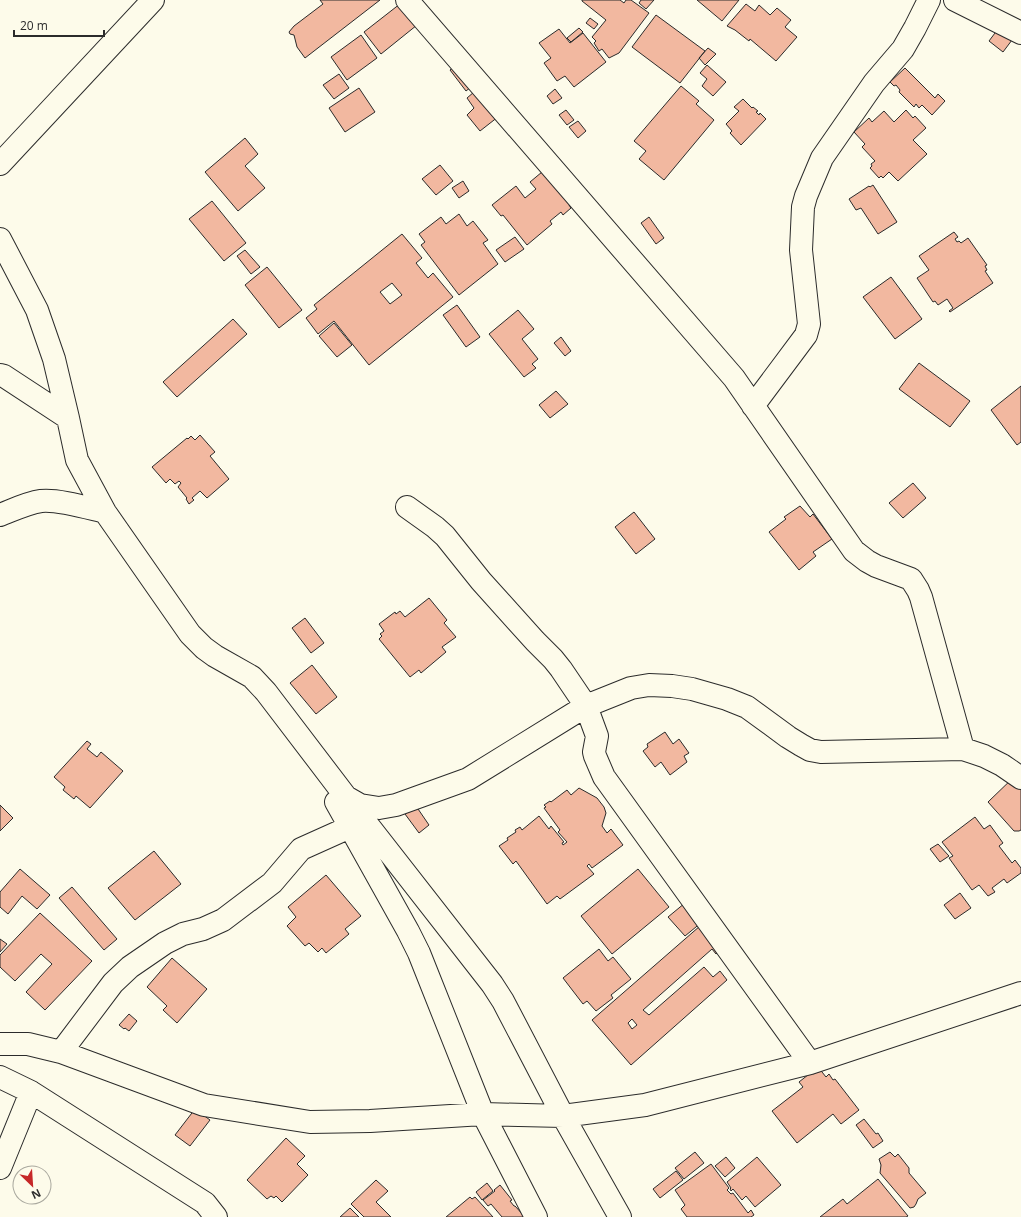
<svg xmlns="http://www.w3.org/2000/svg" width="1021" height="1217" viewBox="0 0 1021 1217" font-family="'Open Sans',sans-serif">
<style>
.building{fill:#f2b8a0;stroke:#2b2b2b;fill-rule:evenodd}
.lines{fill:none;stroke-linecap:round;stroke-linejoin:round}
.minor-casing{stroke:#2b2b2b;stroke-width:24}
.minor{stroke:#fdfbea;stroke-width:22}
</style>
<rect width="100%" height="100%" fill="#fdfbea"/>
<!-- building -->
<path class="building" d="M320,0h60l-75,58 -8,-11 -3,-12 -4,-1 -1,-2 5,-6 29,-22z
M405,0l17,21 -41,33 -17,-22z
M582,0h38l4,3 2,-3h5l18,13 -30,40 -10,5 -7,-9 -3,2 -5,-8 2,-2 -4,-4 14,-17 -24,-19z
M641,0h13l-8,9 -7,-6z
M697,0h42l-17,21z
M746,4l9,7 4,-6 11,10 7,-7 14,12 -6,7 12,10 -21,24 -26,-22 -1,2 -14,-11 -8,-4z
M656,15l49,36 -25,32 -48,-36z
M590,18l8,6 -4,5 -8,-6z
M579,28l4,4 -12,10 -4,-4z
M559,29l11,14 13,-10 23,29 -32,25 -9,-11 -8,5 -13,-18 7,-5 -12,-15z
M998,29l14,11 -9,12 -14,-11z
M361,35l16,23 -30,22 -16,-23z
M708,48l8,6 -11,11 -6,-7z
M460,62l16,21 -10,8 -16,-21z
M707,65l19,17 -13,14 -11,-10 5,-7 -7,-6z
M905,68l30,30 3,-4 7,7 -13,14 -10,-10 -3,3 -3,-4 -2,3 -15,-15 1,-2 -4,-5 -2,1 -4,-4z
M339,74l10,14 -15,11 -11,-14z
M481,86l22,27 -23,18 -13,-16 7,-7 -7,-10z
M681,86l18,15 -3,3 18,16 -50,60 -25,-21 7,-8 -12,-10z
M359,88l16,24 -30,20 -16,-24z
M555,89l7,9 -9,6 -6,-8z
M743,99l9,9 1,-1 5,4 -2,1 3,3 1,-2 6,6 -25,26 -11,-12 2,-2 -6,-7 13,-13 -5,-4z
M566,110l8,10 -7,5 -8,-10z
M906,110l7,8 2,-2 11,12 -13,12 14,14 -29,27 -9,-9 -6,6 -2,-2 -2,2 -9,-10 2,-2 -1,-2 4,-3 -13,-14 3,-3 -11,-12 15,-14 3,4 12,-11 10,11z
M578,121l8,10 -8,7 -9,-11z
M245,138l13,16 -13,12 20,22 -27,23 -33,-39z
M440,165l13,16 -17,14 -14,-16z
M548,167l27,33 -6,5 2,3 -8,7 -2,-3 -11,9 2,3 -25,21 -24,-30 -2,1 -9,-11 24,-19 9,12 11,-9 -6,-7z
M463,181l6,10 -10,7 -7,-10z
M873,185l24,37 -19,12 -17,-26 -5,2 -7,-11 20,-13 1,1z
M212,201l34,42 -22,18 -35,-42z
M459,214l8,12 6,-5 15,19 -5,3 15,21 -39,31 -38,-50 4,-3 -6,-8 22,-17 5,7z
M649,217l15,21 -8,6 -15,-21z
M954,232l4,5 -3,2 2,3 2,-1 2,2 7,-5 19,27 -2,1 2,4 -2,1 8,12 -43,29 -1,-1 4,-3 -6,-9 -9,6 -3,-4 -2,1 -16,-24 12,-8 -10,-14z
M402,234l20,24 -6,5 12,15 5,-5 20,24 -84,68 -35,-44 -16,13 -12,-16 11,-9 -3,-4zM392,283l10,12 -12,9 -10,-12z
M515,237l9,12 -19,13 -9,-12z
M245,250l15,17 -9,7 -14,-18z
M267,267l35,43 -23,18 -34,-43z
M891,277l31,42 -27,20 -32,-42z
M457,305l23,32 -14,10 -23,-32z
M518,310l16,19 -12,10 16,20 -6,5 4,4 -12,9 -35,-43z
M233,319l14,15 -70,63 -14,-15z
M334,323l18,22 -15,12 -18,-21z
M561,337l10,14 -6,5 -11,-13z
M919,363l51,38 -20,26 -51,-38z
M1021,386v56l-4,3 -26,-35z
M556,391l12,13 -18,14 -11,-13z
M200,435l15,17 -5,4 19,23 -22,19 -7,-7 -8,7 2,2 -5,4 -3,-5 1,-1 -9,-11 3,-4 -2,-2 -4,3 -5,-5 -4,4 -14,-16 35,-29 1,1 3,-3 4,4z
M913,483l13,15 -23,20 -14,-15z
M800,506l10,11 3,-3 19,25 -19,13 3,4 -17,14 -30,-38 17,-13 -2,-2z
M634,512l21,27 -19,15 -21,-27z
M429,598l18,22 -3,3 12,14 -14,10 4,5 -25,21 -2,-3 -9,7 -31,-38 3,-3 -2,-2 4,-3 -5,-7 16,-12 1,2 4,-3 5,6z
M305,618l19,25 -13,10 -19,-25z
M312,665l25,32 -21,17 -26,-31z
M665,732l8,12 6,-5 10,14 -5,3 3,6 -17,13 -9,-13 -6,5 -12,-16 5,-4 -1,-3z
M87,741l4,3 -4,5 10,8 4,-5 22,19 -33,37 -14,-12 -2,3 -11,-9 2,-3 -11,-10z
M1016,775l5,5v50l-2,1h-5l-26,-29z
M579,788l18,10 7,9 2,6 -4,13 5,7 4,-4 12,16 -31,23 -3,-4 -2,2 7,8 -34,25 -3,-3 -10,8 -31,-43 -3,3 -14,-18 9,-6 -1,-2 9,-6 -1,-2 5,-3 2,3 17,-14 10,13 2,-3 13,16 -2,1 1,2 4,-3 -9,-10 2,-2 -16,-22 2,-1 -2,-2 6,-4 1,1 16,-12 4,5z
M0,805l13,13 -13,13z
M416,806l13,19 -10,8 -14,-19z
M975,817l9,12 6,-4 13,18 -4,3 13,17 3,-3 6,8v5l-14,10 -3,-4 -12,9 3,4 -7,4 -9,-11 -7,5 -23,-32 4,-2 -11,-14z
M938,844l11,12 -9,6 -10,-13z
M154,851l27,33 -46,36 -27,-32z
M20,869l30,26 -13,14 -15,-13 -14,18 -8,-7v-15z
M638,869l31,38 -57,47 -31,-38z
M326,875l35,41 -16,13 4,5 -23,19 -4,-5 -4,4 -9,-9 -4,3 -18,-20 9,-9 -8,-10z
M72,887l45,52 -13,11 -45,-52z
M960,893l11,15 -16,11 -11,-14z
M685,903l17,19 -17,14 -17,-19z
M40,913l52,48 -47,49 -19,-18 26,-28 -11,-10 -26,27 -15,-14v-12z
M708,919l21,24 -13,11 -4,-5 -69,61 6,5 55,-48 9,10 7,-6 7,9 -96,85 -39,-45zM632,1019l5,6 -5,4 -4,-6z
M0,939l7,5 -7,8z
M599,949l9,12 5,-4 18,22 -20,16 2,3 -17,13 -9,-10 -4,3 -20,-26z
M172,958l35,31 -30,34 -14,-13 4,-4 -20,-19z
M129,1014l8,7 -8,10 -4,-3 -1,1 -5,-4z
M818,1067l8,10 3,-3 4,6 2,-1 24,31 -18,14 -8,-10 -36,29 -25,-32 31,-24 -4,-5z
M195,1109l15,11 -20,26 -15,-11z
M864,1119l12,15 2,-1 5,8 -10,7 -17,-23z
M286,1138l19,18 -8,8 11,11 -26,27 -6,-6 -2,2 -3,-2 -4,3 -20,-19z
M695,1152l9,11 -20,16 -9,-11z
M890,1152l5,5 3,-3 11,14v5l17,20 -8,6 -2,5 -2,3 -4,1 -30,-35 1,-8 -2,-6z
M726,1157l9,11 -10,9 -10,-11z
M757,1157l24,28 -26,22 -9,-11 -4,4 -9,-11 -2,2 -1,-2 1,-1 -4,-6z
M711,1164l18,24 -2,2 4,4 2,-1 15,20 3,-3 3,5 -3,2h-64l-6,-8 4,-4 -10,-15z
M676,1171l7,9 -23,18 -7,-9z
M878,1179l30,37 -2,1h-86l23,-18 4,5z
M376,1180l12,11 -12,11 15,15h-27l-13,-13z
M487,1183l6,8 -11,9 -6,-8z
M500,1185l12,15 -2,1 4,5h1l10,11h-23l-11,-13 -3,2 -5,-6 12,-9 -1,-1z
M470,1197l2,2 3,-2 18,20h-47z
M350,1208l9,9h-19z"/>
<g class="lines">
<defs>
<path id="minor" d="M407,0l327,378 120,173 13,10 9,5 35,13 7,11 3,7 42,152
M955,0l66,33
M0,164l153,-164
M0,239l37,71 17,49 14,59 9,42 28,52 85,122 14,14 11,8 37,21 14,15 80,105 146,187 11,17 60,115 57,101
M0,375l4,1 64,42
M753,406l53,-71 3,-11 -8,-74 2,-43 3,-11 16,-38 52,-75 29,-34 12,-21 14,-28
M407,507l28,20 10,9 36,45 54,60 18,18 8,10 25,37 11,30 -3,16 1,4 9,21 206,286
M0,515c13,-5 27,-12 41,-14 17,-2 47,7 64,11
M346,797l14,8 19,3 17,-3 72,-26 118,-73 45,-18 18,-3 23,1 20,3 35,10 20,8 41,30 13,8 9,5 11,2 142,-3 21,7 18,9 19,13
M336,802l72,129 11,22 64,161 53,103
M0,1044h28l33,8 143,53 106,17 60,-1 113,-7 80,2 82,-11 165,-42 211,-70
M61,1052l52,-69 17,-16 35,-24 18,-9 20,-5 20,-9 49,-37 29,-34 49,-22
M0,1077l31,15 174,111 11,14
M0,1168l31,-76"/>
</defs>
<!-- minor casing -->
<use href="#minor" class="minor-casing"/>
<!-- minor -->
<use href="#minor" class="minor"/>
</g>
<!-- north arrow -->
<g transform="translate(32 1185) rotate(155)"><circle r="19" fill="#fdfbea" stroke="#a9a89e"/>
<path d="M0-3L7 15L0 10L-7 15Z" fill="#c62828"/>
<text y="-6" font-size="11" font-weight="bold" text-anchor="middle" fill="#2b2b2b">N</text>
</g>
<!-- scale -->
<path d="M14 30v6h90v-6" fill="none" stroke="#2b2b2b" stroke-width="2"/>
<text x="20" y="30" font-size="12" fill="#2b2b2b" stroke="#fdfbea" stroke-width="3" paint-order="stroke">20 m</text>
</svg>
